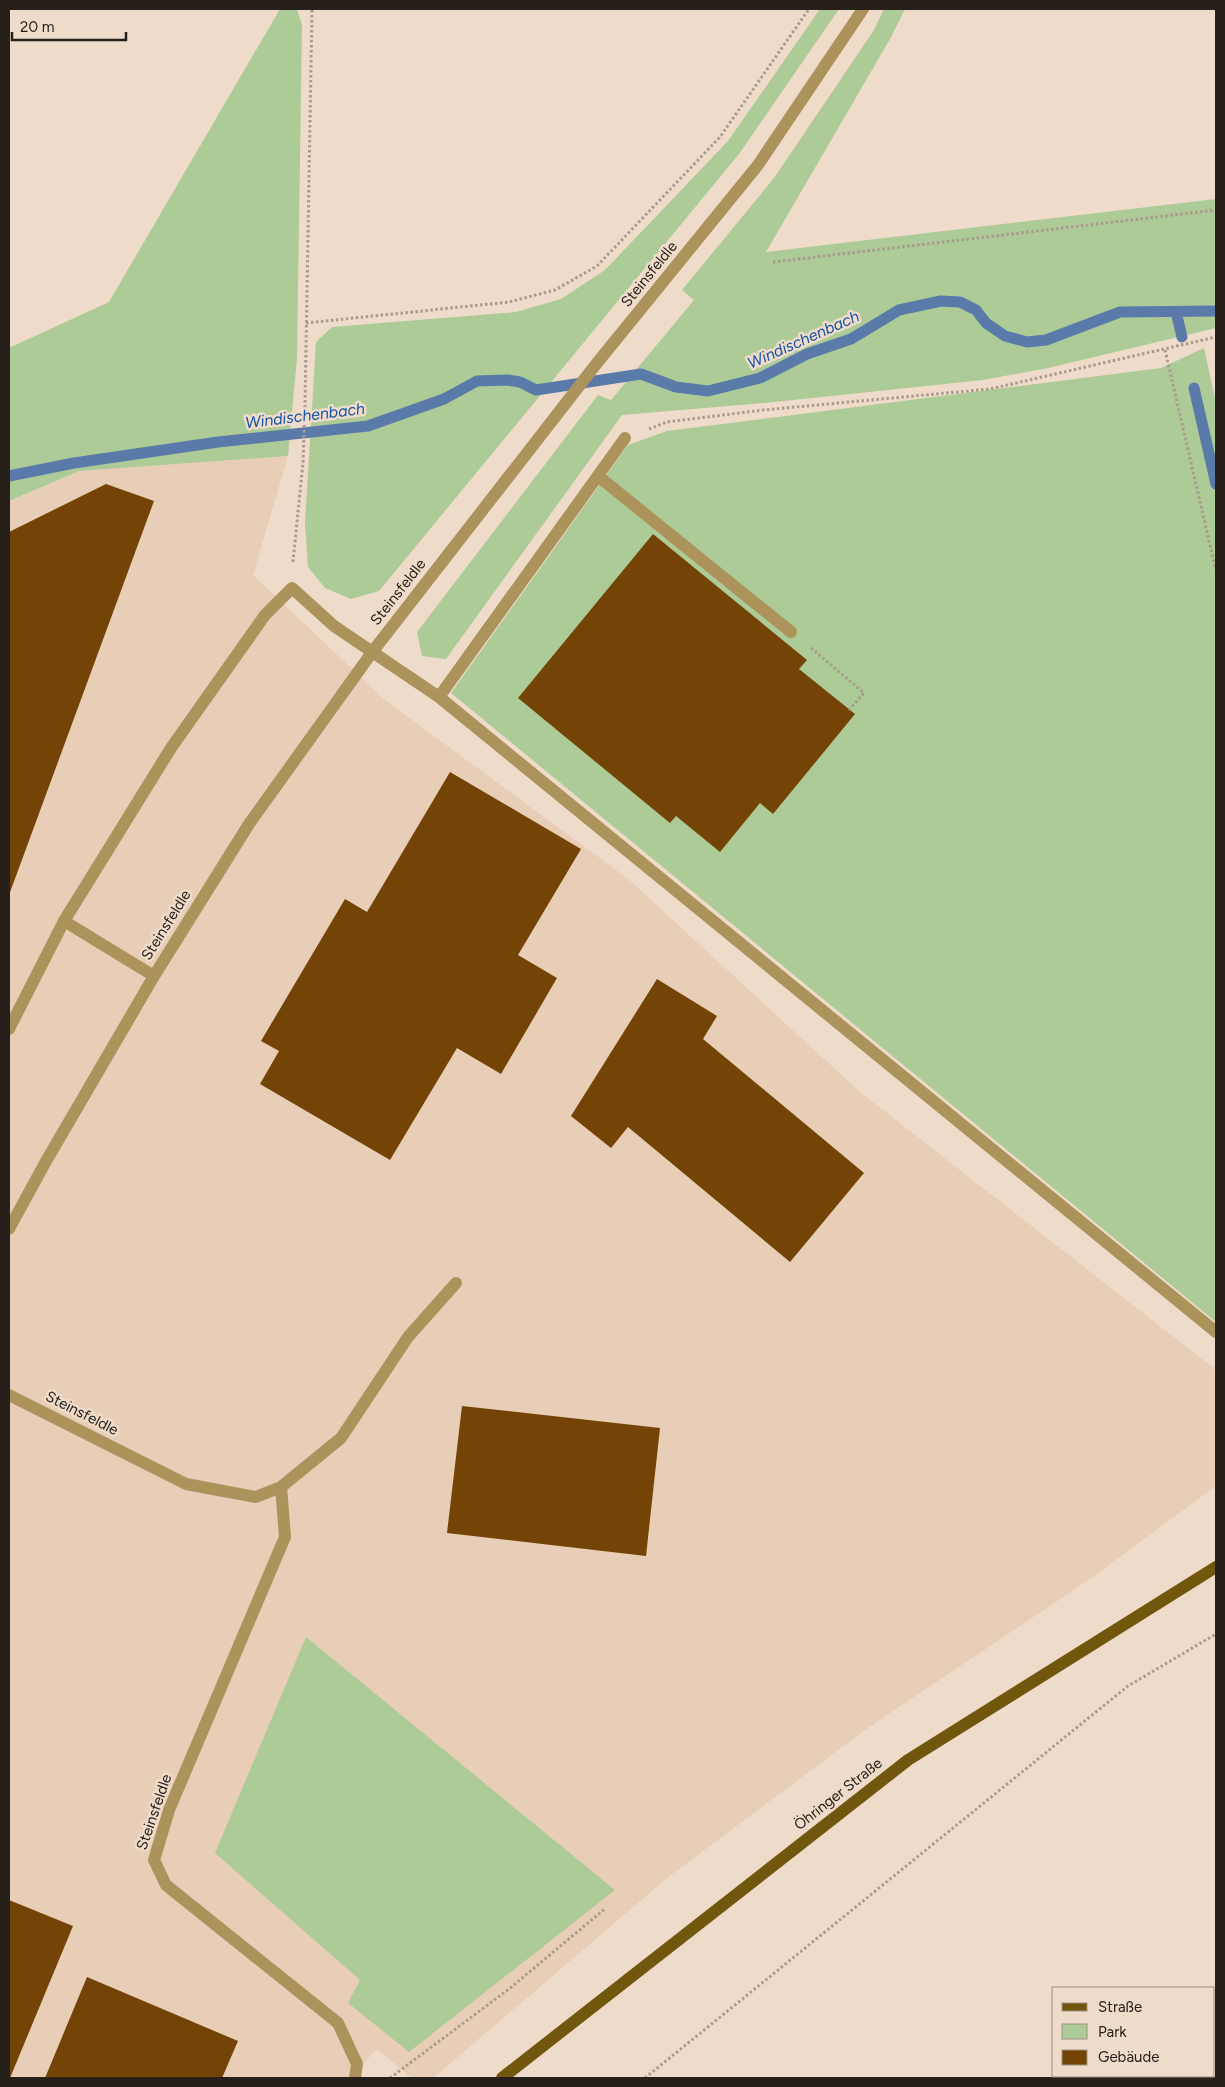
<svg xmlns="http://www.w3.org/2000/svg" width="1225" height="2087" viewBox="0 0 1225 2087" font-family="Figtree,sans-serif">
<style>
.built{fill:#e8cdb7}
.green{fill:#accb97}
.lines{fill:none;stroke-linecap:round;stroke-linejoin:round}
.stream{stroke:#5a7aaa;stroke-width:11}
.building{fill:#734406}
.path{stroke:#aa9b8d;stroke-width:3;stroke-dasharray:2.5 2.5;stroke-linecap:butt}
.minor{stroke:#ab935b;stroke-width:12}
.major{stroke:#71570e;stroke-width:12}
.labels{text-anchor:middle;stroke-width:5;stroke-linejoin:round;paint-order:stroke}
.street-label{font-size:15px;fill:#27201a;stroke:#efdbc9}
.water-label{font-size:16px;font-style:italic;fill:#1554a7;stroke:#efdbc9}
</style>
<rect width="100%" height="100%" fill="#efdbc9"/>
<!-- built -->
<path class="built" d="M288,456l-35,119 132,125 242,178 233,214 356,278v116l-129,95 -225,151 -195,146 -234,200h-21l-35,-29 -28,29h-340v-1577l70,-30z"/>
<!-- green -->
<path class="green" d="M280,9h17l5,16 -5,333 -9,98 -209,15 -70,30v-153l100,-46z
M820,9h19l-100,145 -360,437 -28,8 -26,-11 -17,-21 -3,-44 11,-181 16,-15 184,-15 45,-13 44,-29 123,-129z
M884,9h21l-15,30 -124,213 450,-53v129l-168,40 -65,12 -218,23 -143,12 -176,244 -24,-3 -5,-24 181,-237 13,5 83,-100 -12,-10 92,-112 100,-148z
M1204,348l12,55v919l-765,-629 177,-248 39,-14 494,-63z
M306,1637l309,253 -206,162 -61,-49 12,-23 -145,-127z"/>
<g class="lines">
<!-- stream -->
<path class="stream" d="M1176,312l6,25
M1194,388l22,96
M9,476l65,-13 144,-21 150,-16 76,-27 33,-18 30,-1 13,2 16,8 105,-16 35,13 32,4 52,-13 47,-24 44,-15 48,-29 42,-9 19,1 16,8 10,13 19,13 22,6 19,-2 74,-28 96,-1"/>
</g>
<!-- building -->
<path class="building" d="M106,484l48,17 -145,394v-363z
M653,534l154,126 -8,9 56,45 -82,100 -13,-11 -40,49 -44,-36 -6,7 -152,-125z
M450,772l131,77 -63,106 39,23 -56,96 -44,-26 -67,112 -130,-76 19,-33 -18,-10 84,-142 22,13z
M657,979l60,37 -14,23 161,134 -74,89 -162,-135 -17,21 -40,-32z
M462,1406l198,22 -14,128 -199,-23z
M9,1900l64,26 -63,152h-1z
M87,1977l151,64 -16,37h-177z"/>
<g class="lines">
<!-- path -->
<path class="path" d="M773,262l443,-52
M306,323l203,-21 46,-12 42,-24 123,-129 89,-128
M1165,350l51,221
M649,429l18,-7 96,-12 227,-21 226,-52
M293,562l10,-100 2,-57 7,-396
M811,648l53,45 -15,17
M390,2078l119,-89 97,-81
M645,2078l483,-392 88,-52"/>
<!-- minor -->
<path class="minor" d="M598,476l193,156
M439,697l186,-259
M64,921l90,55
M9,1029l55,-108 107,-173 94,-133 27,-27 42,38 105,71 777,635
M9,1229l36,-66 109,-187 95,-152 124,-173 224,-288 161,-198 105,-156
M9,1395l177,89 70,13 25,-10 60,-49 67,-101 48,-54
M281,1487l4,50 -116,273 -15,50 12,25 172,138 19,41 -2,14"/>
<!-- major -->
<path class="major" d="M502,2078l406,-318 308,-193"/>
</g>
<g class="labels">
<!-- street labels -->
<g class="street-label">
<text transform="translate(649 274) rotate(-51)" y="5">Steinsfeldle</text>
<text transform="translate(398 592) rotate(-52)" y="5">Steinsfeldle</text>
<text transform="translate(166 925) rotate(-58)" y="5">Steinsfeldle</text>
<text transform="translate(82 1413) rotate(27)" y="5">Steinsfeldle</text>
<text transform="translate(838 1794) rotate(-38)" y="5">Öhringer Straße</text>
<text transform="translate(154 1812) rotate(-71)" y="5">Steinsfeldle</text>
</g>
<!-- water labels -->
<g class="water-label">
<text transform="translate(803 339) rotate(-24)" y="6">Windischenbach</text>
<text transform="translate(305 415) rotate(-7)" y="6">Windischenbach</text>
</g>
</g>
<!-- border -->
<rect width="1225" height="2087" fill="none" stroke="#27201a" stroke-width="20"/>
<!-- legend -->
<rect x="1052" y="1987" width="162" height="90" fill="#efdbc9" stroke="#9f9083"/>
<rect x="1062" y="2003" width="25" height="8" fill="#71570e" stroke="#9f9083"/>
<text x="1098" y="2012" font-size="15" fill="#27201a">Straße</text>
<rect x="1062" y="2024" width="25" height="15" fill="#accb97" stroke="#9f9083"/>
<text x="1098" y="2037" font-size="15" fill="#27201a">Park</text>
<rect x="1062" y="2050" width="25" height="15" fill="#734406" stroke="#9f9083"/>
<text x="1098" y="2062" font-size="15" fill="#27201a">Gebäude</text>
<!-- scale -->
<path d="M12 32v8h114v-8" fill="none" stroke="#27201a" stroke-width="2.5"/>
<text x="20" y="32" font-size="15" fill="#27201a" stroke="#efdbc9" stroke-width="4" paint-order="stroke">20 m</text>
</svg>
